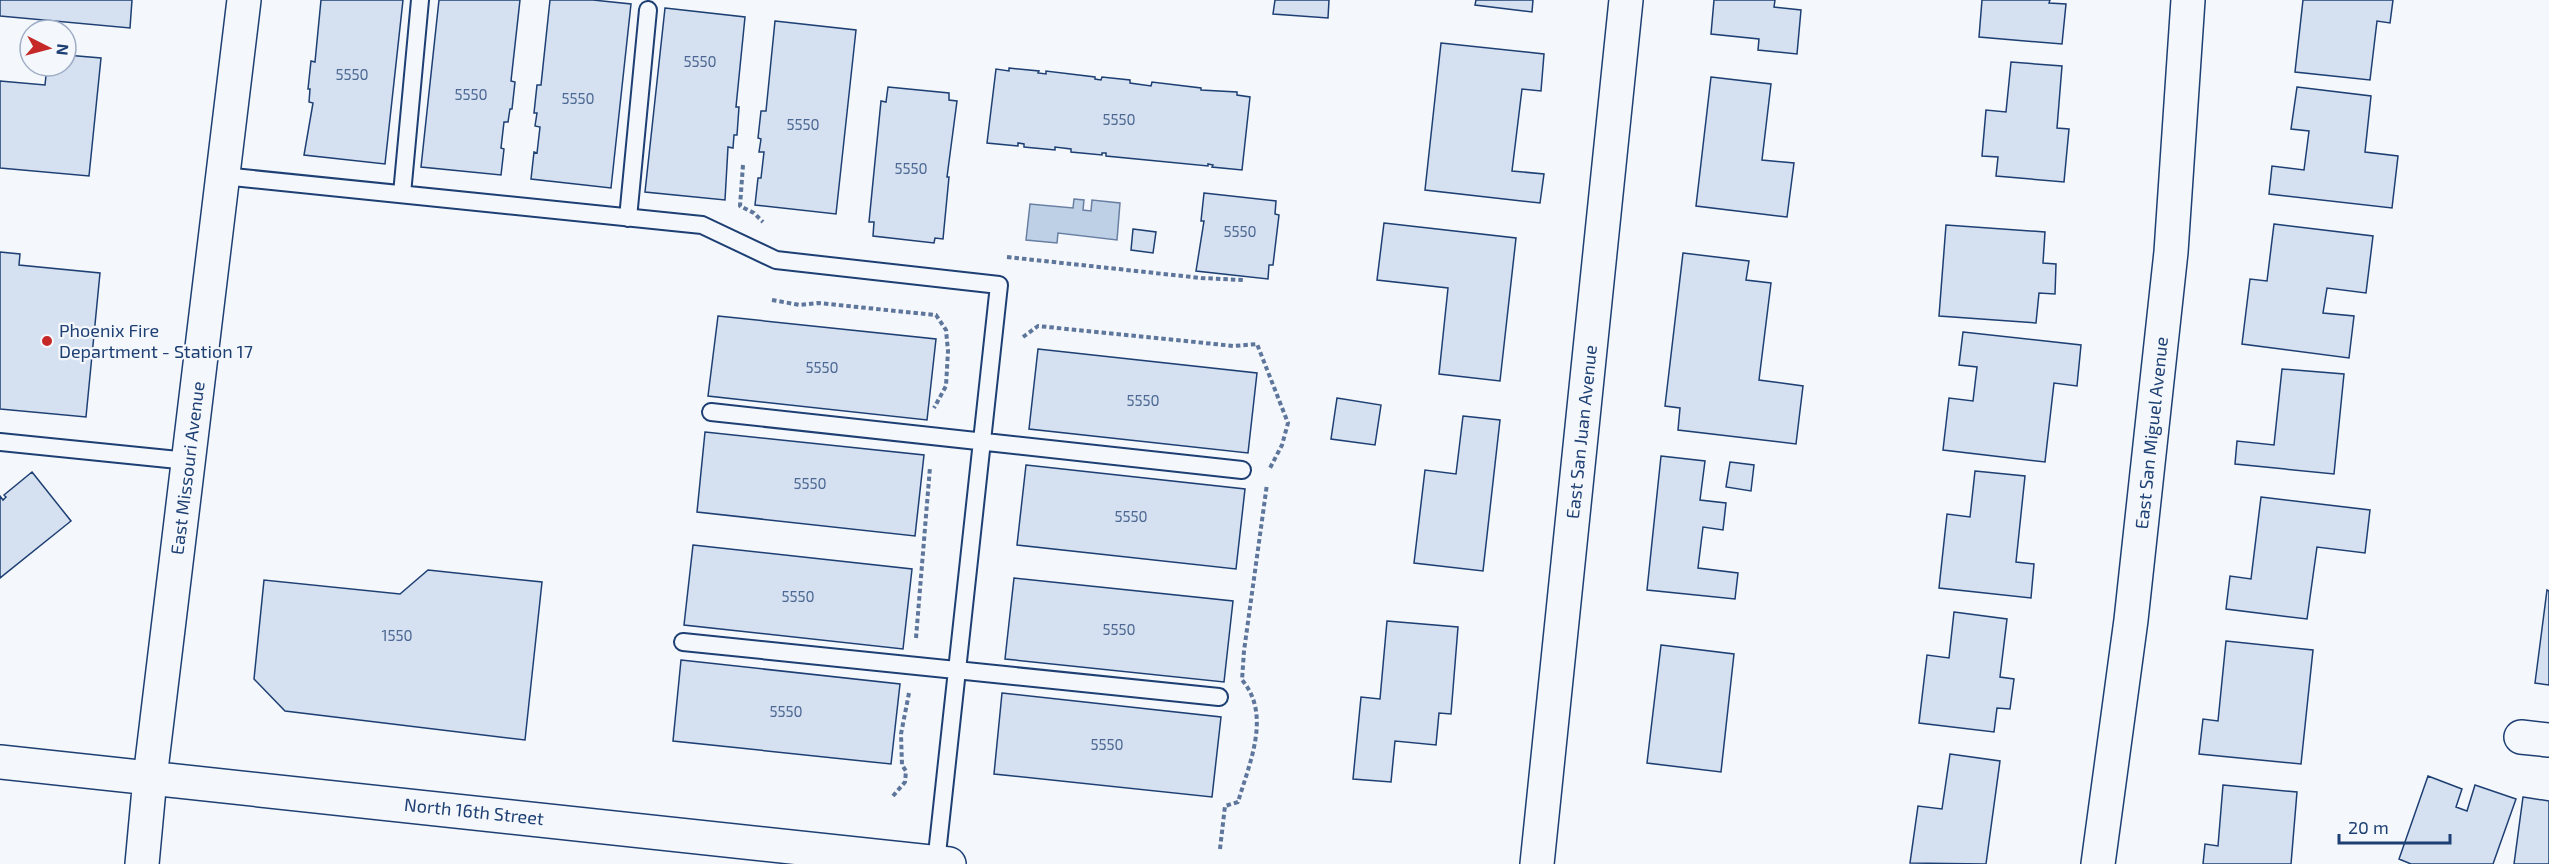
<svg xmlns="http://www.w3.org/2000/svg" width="2549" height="864" viewBox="0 0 2549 864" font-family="'Exo 2',sans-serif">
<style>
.water{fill:#bed0e5;stroke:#687fa3;stroke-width:1.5}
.building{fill:#d5e0f0;stroke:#1d3f73;stroke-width:1.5}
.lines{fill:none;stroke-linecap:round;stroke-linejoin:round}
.lane-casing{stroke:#1d3f73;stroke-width:20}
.street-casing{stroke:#1d3f73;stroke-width:36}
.secondary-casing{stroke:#1d3f73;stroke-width:36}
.path{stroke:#5e769c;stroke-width:4;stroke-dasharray:4.5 3;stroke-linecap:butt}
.lane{stroke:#f4f7fb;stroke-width:16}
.street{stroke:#f4f7fb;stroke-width:33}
.secondary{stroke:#f4f7fb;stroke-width:33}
.poi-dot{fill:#c62828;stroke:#f4f7fb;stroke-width:2}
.labels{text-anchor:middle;stroke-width:4.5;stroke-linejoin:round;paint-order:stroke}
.number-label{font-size:15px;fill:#4b6792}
.poi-label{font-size:18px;fill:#1d3f73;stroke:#f4f7fb;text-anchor:start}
.street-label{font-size:18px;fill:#1d3f73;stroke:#f4f7fb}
</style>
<rect width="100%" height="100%" fill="#f4f7fb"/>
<!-- water -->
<path class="water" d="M1074,199l10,1 -1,10 8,1 1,-11 28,3 -3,37 -59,-7 -1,10 -31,-3 4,-36 43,4z"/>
<!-- building -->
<path class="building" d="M0,0h132l-2,28 -130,-12z
M321,0h82l-18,164 -81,-9 9,-52 -4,-1 1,-13h-2l3,-28 4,1z
M439,0h81l-9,81 4,1 -3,27h-2l-2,13h-4l-3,26 3,1 -3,26 -80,-8z
M550,0h43l38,4 -20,184 -80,-9 3,-27 3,1 3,-26 -5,-1 2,-13h-3l3,-28h4z
M1275,0h54l-1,18 -55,-4z
M1476,0h57l-1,12 -57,-7z
M1714,0h61l-1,7 27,3 -4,44 -39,-4 1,-11 -48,-5z
M1982,0h68l-1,3 17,1 -4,40 -83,-7z
M2303,0h90l-3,23 -13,-2 -7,59 -75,-8z
M665,8l80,9 -9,90h3l-2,28h-3l-1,13 -5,-1 -3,53 -80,-8z
M775,21l81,9 -20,184 -81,-9 3,-27h3l3,-26h-5l2,-13 -3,-1 3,-27h5z
M1441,43l103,11 -3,37 -19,-2 -10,82 32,3 -4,29 -115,-13z
M66,55l35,3 -12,118 -89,-8v-87l45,4 2,-19h19z
M2011,62l51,4 -5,62 12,1 -5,53 -68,-6 2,-19 -16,-1 4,-46 20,2z
M1009,68l30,3 -1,2 8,1v-3l49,6v2l6,1 1,-3 28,3v3l21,3 1,-4 49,6v2l36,2v3l13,2 -8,73 -30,-3 1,-2 -5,-1v2l-102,-10v-3h-4v2l-31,-3v-3l-16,-2v3l-31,-3v-3l-6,-1v3l-31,-3 9,-74 13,2z
M1711,77l60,7 -9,76 32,3 -7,54 -91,-11z
M888,87l61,6v7l8,1 -10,76h2l-6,62 -8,-1 -1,5 -61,-7 1,-14h-5l12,-121 5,1z
M2297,87l74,9 -6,56 33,4 -6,52 -123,-14 3,-28 32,4 5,-39 -18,-2z
M1204,193l72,8 -1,13 4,1 -6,50h-4l-1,14 -72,-8 8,-50h-3z
M1384,223l132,15 -16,143 -61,-7 9,-86 -71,-8z
M2274,224l99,12 -7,57 -39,-5 -4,25 31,3 -5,42 -107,-14 8,-65 17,2z
M1946,225l99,7 -2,31 13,1 -1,30 -16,-1 -3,30 -97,-7z
M1133,229l23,3 -3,21 -22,-3z
M0,252l20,2 -1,11 81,8 -14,144 -86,-8z
M1683,253l66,8 -3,19 25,3 -12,97 44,6 -7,58 -118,-14 2,-22 -15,-2z
M718,316l218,23 -9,81 -219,-24z
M1963,332l118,13 -4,41 -23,-3 -9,79 -102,-12 6,-52 24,3 4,-34 -18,-2z
M1038,349l219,24 -9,80 -219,-24z
M2282,369l62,5 -10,100 -99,-10 2,-23 37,4z
M1337,398l44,7 -6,40 -44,-6z
M1463,416l37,4 -17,151 -69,-8 11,-93 31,4z
M705,432l219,23 -9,81 -218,-24z
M1661,456l44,5 -5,39 26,3 -3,27 -20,-3 -5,41 40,5 -3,26 -88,-9z
M1730,462l24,3 -3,26 -25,-4z
M1026,465l219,24 -9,80 -219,-24z
M1975,471l50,5 -9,86 18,2 -3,34 -92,-10 8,-74 23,3z
M32,472l39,49 -71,57v-82l3,4 3,-3 -2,-2z
M2261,497l109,13 -5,43 -48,-6 -10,72 -81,-10 4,-33 21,3z
M693,545l219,24 -9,80 -219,-24z
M428,570l114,12 -17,158 -240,-29 -31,-32 10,-99 136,14z
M1014,578l219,23 -9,81 -219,-23z
M2547,590l2,1v94l-14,-2z
M1954,612l53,7 -7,58 14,2 -4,30 -13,-1 -3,24 -75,-9 8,-68 22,3z
M1387,621l71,6 -7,87 -12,-1 -3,32 -41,-4 -4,41 -38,-3 8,-82 19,2z
M2226,641l87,9 -12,114 -102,-10 4,-35 15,2z
M1661,645l73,9 -13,118 -74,-9z
M681,660l219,24 -9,80 -218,-23z
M1002,693l219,24 -9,80 -218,-23z
M1950,754l50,7 -14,103 -76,-1 8,-57 24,3z
M2428,776l34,13 -6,18 11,4 8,-26 41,14 -23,65h-82l-12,-5z
M2223,785l74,7 -6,72h-88l2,-20 13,2z
M2523,797l26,4v63h-35z"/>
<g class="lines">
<defs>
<path id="lane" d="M223,176l479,49 74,35 223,25 -63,578
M402,194l18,-194
M628,218l20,-208
M711,412l531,58
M0,442l188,19
M683,642l536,55"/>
<path id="street" d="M2521,737l28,3
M1537,864l89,-864
M2098,864l33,-244 40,-368 17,-252"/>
<path id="secondary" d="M0,762l949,102
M142,864l8,-86 94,-778"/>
</defs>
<!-- lane casing -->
<use href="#lane" class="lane-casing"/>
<!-- street casing -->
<use href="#street" class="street-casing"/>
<!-- secondary casing -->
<use href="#secondary" class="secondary-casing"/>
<!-- path -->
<path class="path" d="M743,165l-3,41 14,7 9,9
M1007,257l194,21 42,2
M772,300l28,5 18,-2 118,12 10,15 2,21 -2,35 -12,22
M1023,337l15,-11 196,20 23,-2 31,79 -6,22 -12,23
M916,638l14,-171
M893,796l12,-14 1,-11 -4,-6 -1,-31 8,-41
M1220,849l5,-43 13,-4c11,-38 34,-87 4,-122l2,-29 23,-167"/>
<!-- lane -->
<use href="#lane" class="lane"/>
<!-- street -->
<use href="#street" class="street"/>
<!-- secondary -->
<use href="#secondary" class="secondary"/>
</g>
<!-- markers -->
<circle class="poi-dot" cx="47" cy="341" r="6"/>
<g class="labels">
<!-- number labels -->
<g class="number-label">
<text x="700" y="67">5550</text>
<text x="352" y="80">5550</text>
<text x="471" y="100">5550</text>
<text x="578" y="104">5550</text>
<text x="1119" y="125">5550</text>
<text x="803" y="130">5550</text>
<text x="911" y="174">5550</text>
<text x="1240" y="237">5550</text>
<text x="822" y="373">5550</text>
<text x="1143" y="406">5550</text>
<text x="810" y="489">5550</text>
<text x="1131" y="522">5550</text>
<text x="798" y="602">5550</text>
<text x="1119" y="635">5550</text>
<text x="397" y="641">1550</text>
<text x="786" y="717">5550</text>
<text x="1107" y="750">5550</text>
</g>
<!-- poi labels -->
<g class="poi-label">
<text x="59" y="337">Phoenix Fire<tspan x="59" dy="21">Department - Station 17</tspan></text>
</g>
<!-- street labels -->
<g class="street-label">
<text transform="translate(1582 432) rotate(-84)" y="6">East San Juan Avenue</text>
<text transform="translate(2152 433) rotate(-84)" y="6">East San Miguel Avenue</text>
<text transform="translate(188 468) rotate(-83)" y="6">East Missouri Avenue</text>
<text transform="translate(474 812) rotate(6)" y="6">North 16th Street</text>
</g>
</g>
<!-- north arrow -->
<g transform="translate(48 48) rotate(96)"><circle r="28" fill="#f4f7fb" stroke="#9eadc5" stroke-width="1.5"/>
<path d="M0-4.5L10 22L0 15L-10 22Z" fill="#c62828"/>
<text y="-9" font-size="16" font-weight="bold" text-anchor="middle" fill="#1d3f73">N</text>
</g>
<!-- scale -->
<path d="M2339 834v9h111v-9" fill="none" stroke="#1d3f73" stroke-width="3"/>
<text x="2348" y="834" font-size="18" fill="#1d3f73" stroke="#f4f7fb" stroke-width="4.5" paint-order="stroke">20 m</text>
</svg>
